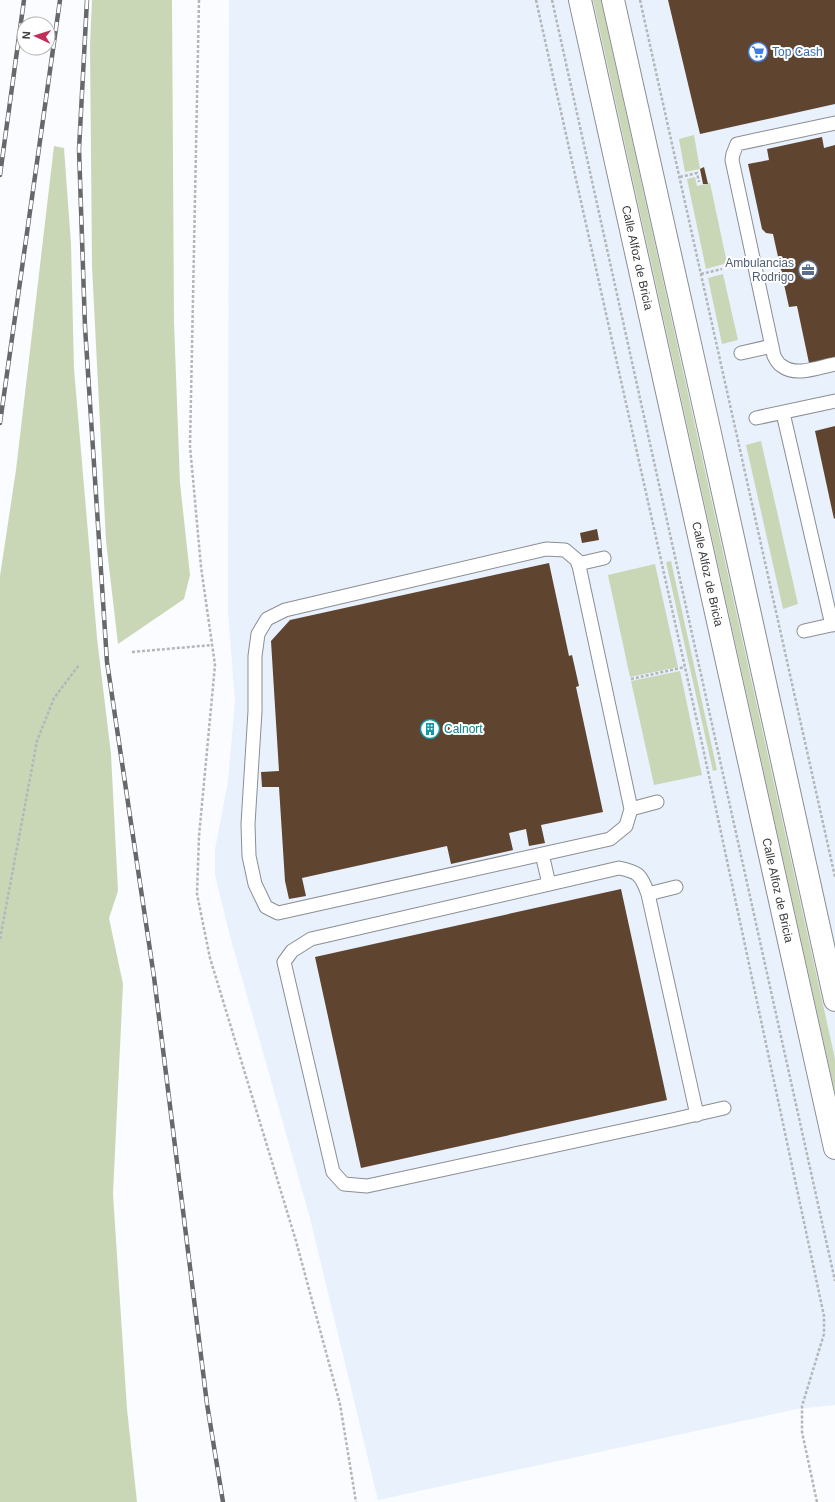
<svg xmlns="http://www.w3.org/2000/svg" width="835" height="1502" viewBox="0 0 835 1502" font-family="Arial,sans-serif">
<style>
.built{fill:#e9f1fc}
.green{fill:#c9d7b7}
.building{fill:#5f442f}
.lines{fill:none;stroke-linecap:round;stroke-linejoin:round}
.service-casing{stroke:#8b8e92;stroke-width:15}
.minor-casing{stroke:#8b8e92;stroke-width:24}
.path{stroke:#b5b6b9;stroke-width:2.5;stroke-dasharray:3 2;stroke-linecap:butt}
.service{stroke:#fff;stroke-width:13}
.minor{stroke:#fff;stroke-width:22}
.rail-casing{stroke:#66686a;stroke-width:4.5}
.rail{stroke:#fff;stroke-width:3;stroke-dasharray:9;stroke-linecap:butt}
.labels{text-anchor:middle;stroke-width:4;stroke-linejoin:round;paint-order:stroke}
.shop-label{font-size:12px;fill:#366cbe;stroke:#fff;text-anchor:start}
.street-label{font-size:12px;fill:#393a3c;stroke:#fff}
.service-label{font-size:12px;fill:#4e5e75;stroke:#fff;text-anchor:end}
.culture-label{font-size:12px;fill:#0d838f;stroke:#fff;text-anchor:start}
</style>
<rect width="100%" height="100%" fill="#fafcff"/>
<!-- built -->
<path class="built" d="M229,0h606v1405l-38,4 -419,91 -68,-282 -80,-282 -15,-61v-26l13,-67 7,-81 -7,-89z"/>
<!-- green -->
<path class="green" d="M92,0h80l2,322 6,161 10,92 -6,24 -66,45 -12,-103 -14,-275 -2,-221z
M593,0h8l234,1059v34z
M694,135l6,34 -15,3 -6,-33z
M54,146l10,2 7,96 3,125 23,269 14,116 7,137 -9,27 14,66 -10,210 14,215 10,93h-137v-926l16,-106z
M695,177l2,9 13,-3 17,80 -21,6 -19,-90z
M723,274l15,66 -16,4 -14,-66z
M761,441l37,163 -15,5 -37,-164z
M671,561l46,209 -4,1 -47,-209z
M655,564l23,103 -48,10 -22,-102z
M680,671l22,104 -48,10 -23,-104z"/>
<!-- building -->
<path class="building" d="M668,0h167v104l-135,30z
M822,137l2,11 11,-3v213l-26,5 -12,-57 -8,1 -16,-73 -7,-1 -4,-4 -14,-65 21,-4 -2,-11z
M704,167l4,17h-5l-3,-15z
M835,426v92l-1,1 -19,-88z
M597,529l2,11 -17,3 -2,-10z
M549,563l20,93 3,-1 7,31 -3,1 27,125 -62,13 4,18 -16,3 -3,-17 -17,4 4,17 -62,14 -4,-18 -145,32 4,18 -17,3 -4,-18 -6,-94h-17l-1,-15 18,-1 -8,-130 19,-21z
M621,889l46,211 -306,68 -46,-211z"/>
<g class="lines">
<defs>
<path id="service" d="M835,123l-98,21 -4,10 -1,6 42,196c2,3 4,8 8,10 14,11 37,1 53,-2
M741,353l31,-7
M783,413l49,212
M756,418l79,-17
M578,564l26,-6
M804,631l31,-7
M631,809l-53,-248 -13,-11 -19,-1 -261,61 -18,9 -9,15 -3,22v55l-7,113 1,32 6,28 11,23 12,6 332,-74 16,-13 5,-17 26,-7
M542,854l7,30
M648,894l28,-7
M697,1115l-49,-221c-7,-20 -10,-22 -29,-26l-308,71 -19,12 -8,11 49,210 11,12 23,2 305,-66 52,-12"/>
<g id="minor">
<path id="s1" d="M580,0l255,1148"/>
<path d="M613,0l96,429 126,571"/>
</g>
</defs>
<!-- service casing -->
<use href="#service" class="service-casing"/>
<!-- minor casing -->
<use href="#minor" class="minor-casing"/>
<!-- path -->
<path class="path" d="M199,0l-9,446 11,121 14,98 -16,171 -2,58 13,64 86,283 44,163 16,98
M536,0l167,748 121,568v18l-22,72v26l15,70
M552,0l283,1281
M640,0l195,877
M680,177l17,-4 2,9
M701,274l21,-5
M132,652l80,-7
M631,679l54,-12
M0,939l37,-198 17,-43 25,-33"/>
<!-- service -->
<use href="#service" class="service"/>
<!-- minor -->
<use href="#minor" class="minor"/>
<defs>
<path id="rail" d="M87,0l-8,149 6,178 22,335 47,315 53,427 16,98
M0,175l24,-175
M0,423l60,-423"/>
</defs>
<!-- rail casing -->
<use href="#rail" class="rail-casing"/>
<!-- rail -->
<use href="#rail" class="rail"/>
</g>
<!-- icons -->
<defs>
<symbol id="supermarket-ring" viewBox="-11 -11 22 22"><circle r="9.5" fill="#fff" stroke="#3f7fe0" stroke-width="1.5"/><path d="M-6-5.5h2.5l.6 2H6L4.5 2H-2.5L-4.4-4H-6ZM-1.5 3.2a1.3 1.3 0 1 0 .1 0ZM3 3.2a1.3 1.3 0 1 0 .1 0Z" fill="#3f7fe0"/></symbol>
<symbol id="office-ring" viewBox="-11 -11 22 22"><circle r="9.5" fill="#fff" stroke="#5c6f8a" stroke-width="1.5"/><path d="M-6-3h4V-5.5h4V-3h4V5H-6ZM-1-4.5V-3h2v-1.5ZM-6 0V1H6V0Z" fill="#5c6f8a"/></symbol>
<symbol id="building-ring" viewBox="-11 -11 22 22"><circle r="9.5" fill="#fff" stroke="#0f9aa8" stroke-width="1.5"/><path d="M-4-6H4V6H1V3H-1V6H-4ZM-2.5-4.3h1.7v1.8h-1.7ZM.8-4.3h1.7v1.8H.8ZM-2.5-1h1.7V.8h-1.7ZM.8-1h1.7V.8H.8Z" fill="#0f9aa8"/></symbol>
</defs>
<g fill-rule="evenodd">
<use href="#supermarket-ring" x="747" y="41" width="22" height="22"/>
<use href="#office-ring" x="797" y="259" width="22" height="22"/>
<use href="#building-ring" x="419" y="718" width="22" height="22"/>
</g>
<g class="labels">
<!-- shop labels -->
<g class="shop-label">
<text x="772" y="56">Top Cash</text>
</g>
<!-- street labels -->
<g class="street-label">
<text dy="4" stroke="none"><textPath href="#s1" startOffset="264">Calle Alfoz de Bricia</textPath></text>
<text dy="4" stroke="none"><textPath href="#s1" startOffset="588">Calle Alfoz de Bricia</textPath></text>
<text dy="4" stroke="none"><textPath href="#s1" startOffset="912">Calle Alfoz de Bricia</textPath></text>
</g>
<!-- service labels -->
<g class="service-label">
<text x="794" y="267">Ambulancias<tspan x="794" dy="14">Rodrigo</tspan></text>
</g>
<!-- culture labels -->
<g class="culture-label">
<text x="444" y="733">Calnort</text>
</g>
</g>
<!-- north arrow -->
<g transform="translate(36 36) rotate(274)"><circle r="19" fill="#ffffff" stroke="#b0b0b1"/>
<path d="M0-3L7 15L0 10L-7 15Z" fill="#be2f59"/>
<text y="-6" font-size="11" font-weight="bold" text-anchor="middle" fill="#393a3c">N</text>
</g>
</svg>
